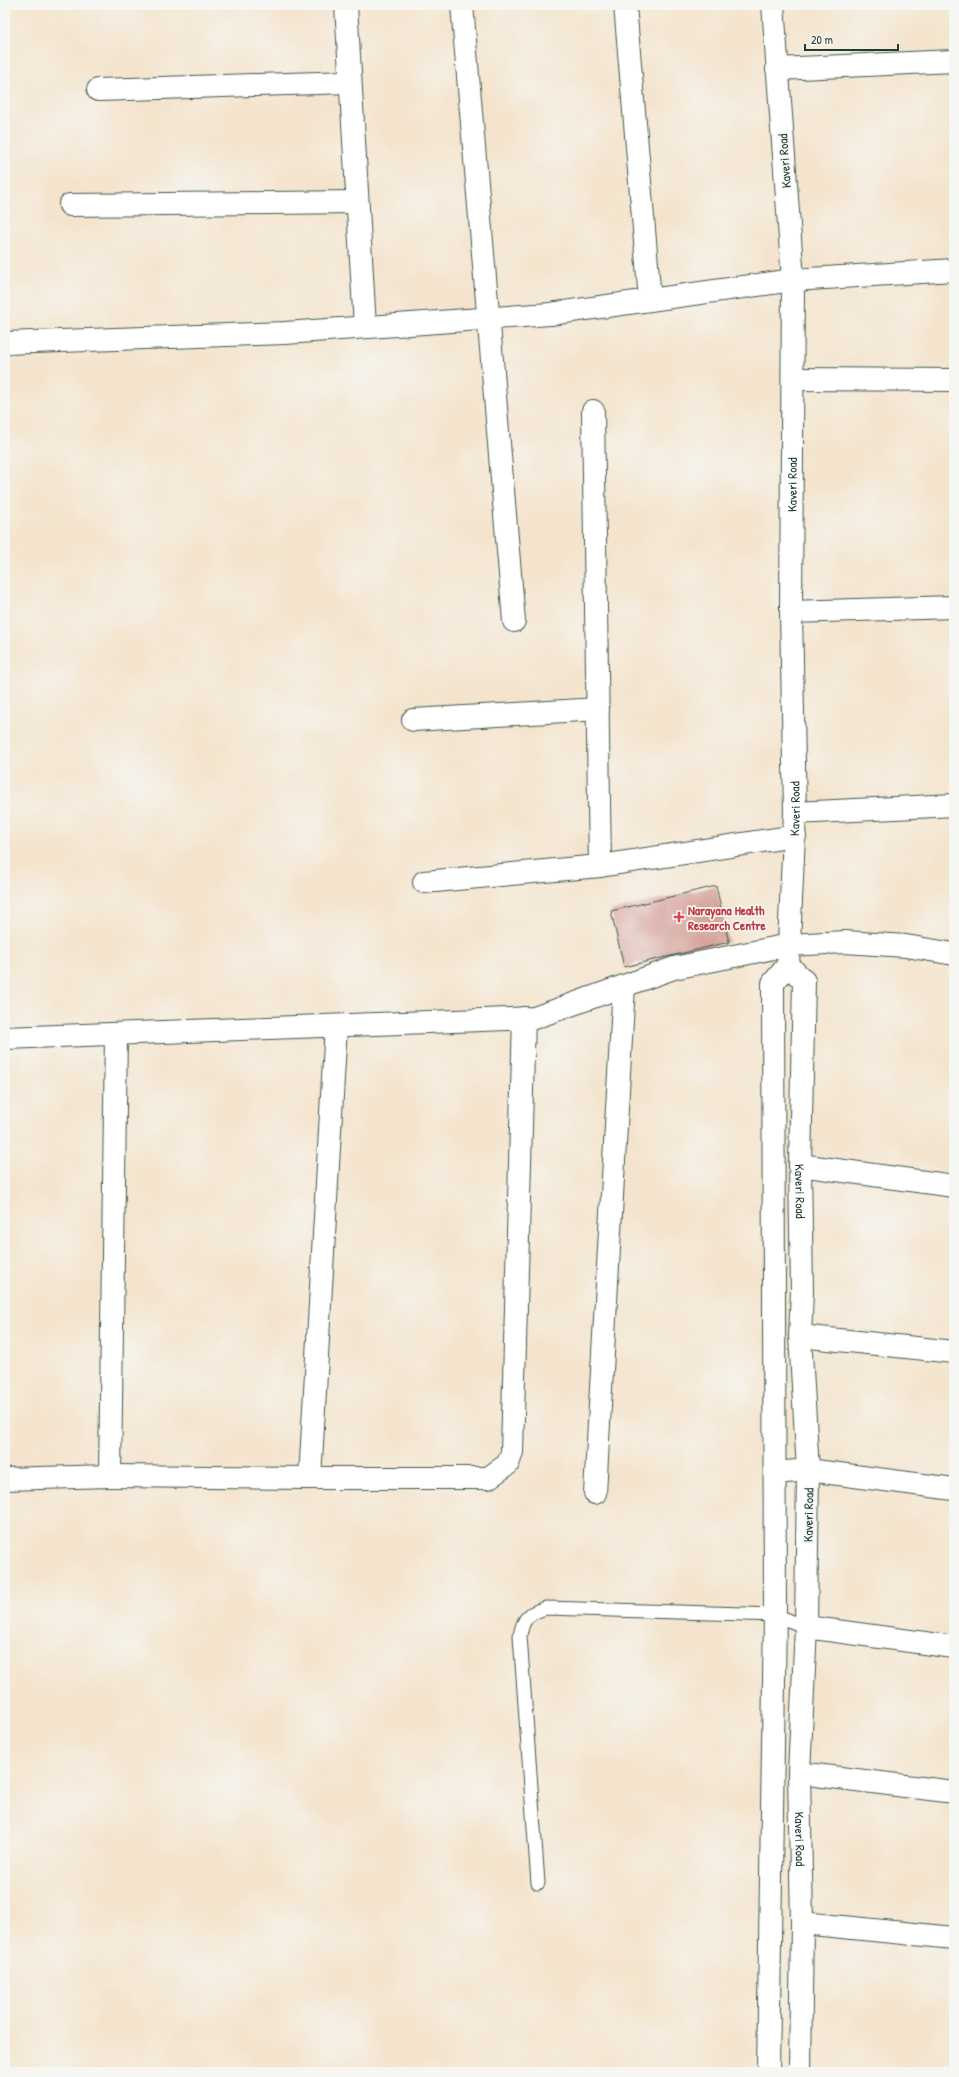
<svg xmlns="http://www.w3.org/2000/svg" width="959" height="2077" viewBox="0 0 959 2077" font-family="'Patrick Hand',sans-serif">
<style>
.building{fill:#d6a49d}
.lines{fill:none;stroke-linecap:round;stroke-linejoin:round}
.lane-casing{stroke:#3f564b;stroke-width:15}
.street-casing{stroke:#3f564b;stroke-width:24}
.lane{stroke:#fff;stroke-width:13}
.street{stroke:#fff;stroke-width:22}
.health-dot{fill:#e0444e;stroke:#f6f6f2;stroke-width:1.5}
.labels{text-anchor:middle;stroke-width:3.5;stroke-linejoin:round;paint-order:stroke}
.street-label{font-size:13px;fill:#1f3d34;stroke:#f6f6f2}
.health-label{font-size:13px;font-weight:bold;fill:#be3a42;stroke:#f6f6f2;text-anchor:start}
</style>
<rect width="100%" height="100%" fill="#f6f6f2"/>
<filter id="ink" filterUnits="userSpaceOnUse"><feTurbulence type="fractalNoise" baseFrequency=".025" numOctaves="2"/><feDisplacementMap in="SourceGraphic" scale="8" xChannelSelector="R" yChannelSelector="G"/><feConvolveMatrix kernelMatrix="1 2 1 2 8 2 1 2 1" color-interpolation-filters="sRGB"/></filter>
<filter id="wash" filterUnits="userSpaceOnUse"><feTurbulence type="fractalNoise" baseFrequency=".012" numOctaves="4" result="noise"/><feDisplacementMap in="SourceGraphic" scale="16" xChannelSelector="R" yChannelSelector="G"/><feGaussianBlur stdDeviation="0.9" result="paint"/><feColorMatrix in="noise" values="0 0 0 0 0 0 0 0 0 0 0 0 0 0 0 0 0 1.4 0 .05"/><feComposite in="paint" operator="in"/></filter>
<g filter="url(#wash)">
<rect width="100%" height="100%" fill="#f4e4cd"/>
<g id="blocks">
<!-- building -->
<path class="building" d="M716,886l13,56 -105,25 -13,-56z"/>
</g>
</g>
<g filter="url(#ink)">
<use href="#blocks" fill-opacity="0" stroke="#3f564b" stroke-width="1"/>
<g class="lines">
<defs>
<path id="lane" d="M538,1883l-18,-247c3,-19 9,-23 26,-28l229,7 31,12"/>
<g id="street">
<path d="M346,5l19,322"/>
<path d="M462,5l52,616"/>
<path d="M625,5l25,295"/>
<path d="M777,69l177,-8"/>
<path d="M98,90l252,-8"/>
<path d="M70,205l287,-3"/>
<path d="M5,343l280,-10 265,-19 243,-34 161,-10"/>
<path d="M794,379l160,1"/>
<path d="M593,411l7,455 195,-30"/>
<path d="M791,612l163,-5"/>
<path d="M413,720l185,-11"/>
<path d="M795,813l159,-8"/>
<path d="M424,882l176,-16"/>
<path id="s1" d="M788,965l16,16 -4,184 2,127 -2,44 8,134 -2,157 -7,146 3,150 -2,149"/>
<path d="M5,1038l529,-20 140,-50 115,-23 56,-3 61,4 48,8"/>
<path d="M800,1165l154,21"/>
<path d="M800,1336l154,16"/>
<path d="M775,1473l33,-3 146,19"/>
<path d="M110,1476l200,2 26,-452"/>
<path d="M310,1478h178l20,-14 4,-12 12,-434"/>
<path d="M5,1479l105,-3 6,-442"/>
<path d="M595,1493l29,-507"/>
<path d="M806,1627l148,20"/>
<path d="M799,1773l155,19"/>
<path d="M802,1923l152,15"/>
<path id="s2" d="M768,2072l7,-457 -2,-632 15,-18 7,-152 -4,-201 2,-332 -20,-275"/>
</g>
</defs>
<!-- lane casing -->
<use href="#lane" class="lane-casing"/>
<!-- street casing -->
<use href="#street" class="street-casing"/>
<!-- lane -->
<use href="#lane" class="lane"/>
<!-- street -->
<use href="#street" class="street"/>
</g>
</g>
<!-- markers -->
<path class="health-dot" d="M677 911h4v4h4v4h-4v4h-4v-4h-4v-4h4z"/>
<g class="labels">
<!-- street labels -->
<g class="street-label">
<text transform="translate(784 161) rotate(-94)" y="5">Kaveri Road</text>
<text dy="5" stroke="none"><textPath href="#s2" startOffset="1593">Kaveri Road</textPath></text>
<text dy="5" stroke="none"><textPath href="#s2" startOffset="1269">Kaveri Road</textPath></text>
<text dy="5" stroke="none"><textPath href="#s1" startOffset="233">Kaveri Road</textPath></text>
<text transform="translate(808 1515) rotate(-89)" y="5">Kaveri Road</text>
<text dy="5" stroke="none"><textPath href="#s1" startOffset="881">Kaveri Road</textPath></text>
</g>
<!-- health labels -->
<g class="health-label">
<text x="688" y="915">Narayana Health<tspan x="688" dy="15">Research Centre</tspan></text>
</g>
</g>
<!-- margin -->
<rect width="959" height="2077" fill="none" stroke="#f6f6f2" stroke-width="20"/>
<!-- scale -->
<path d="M805 44v6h93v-6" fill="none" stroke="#1f3d34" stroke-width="2"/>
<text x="811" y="44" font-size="12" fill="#1f3d34" stroke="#f6f6f2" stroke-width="3" paint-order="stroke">20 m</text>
</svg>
